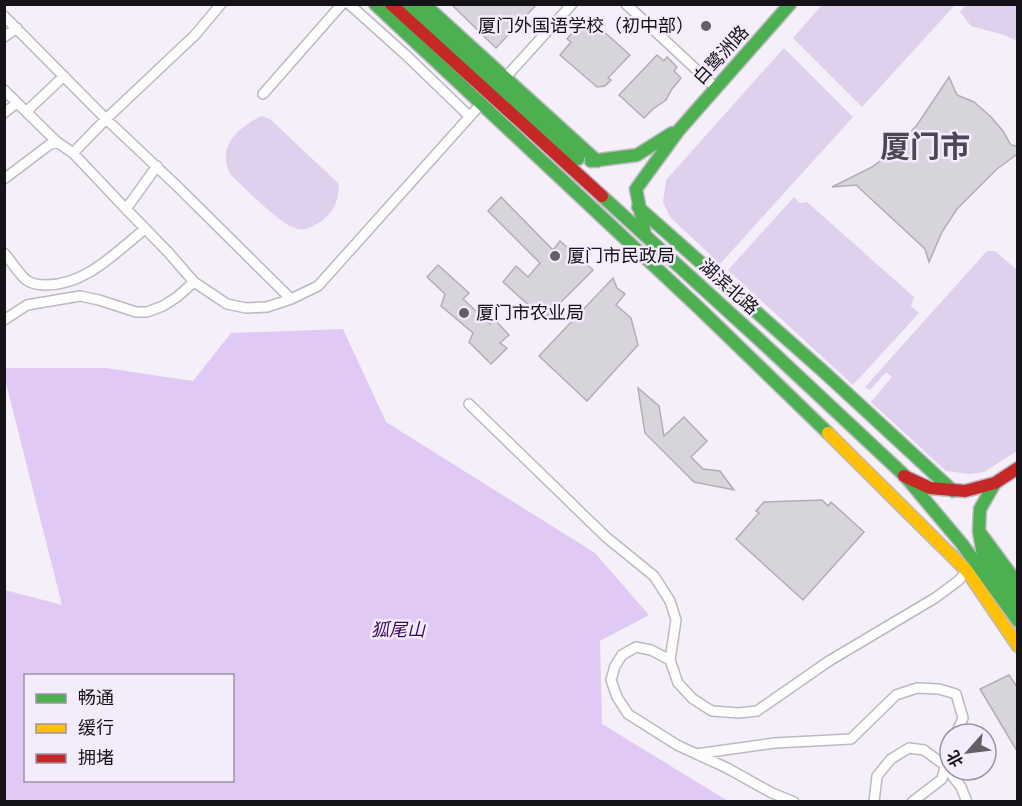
<svg xmlns="http://www.w3.org/2000/svg" width="1022" height="806" viewBox="0 0 1022 806" font-family="'Zilla Slab','Noto Sans SC',serif">
<style>
.green{fill:#dfd0ee}
.forest{fill:#e0caf5;fill-rule:evenodd}
.building{fill:#d7d4db;stroke:#b1aeb5;stroke-width:1.5}
.lines{fill:none;stroke-linecap:round;stroke-linejoin:round}
.street-casing{stroke:#bcb9c0;stroke-width:12}
.fast-casing{stroke:#bcb9c0;stroke-width:15}
.slow-casing{stroke:#bcb9c0;stroke-width:15}
.jam-casing{stroke:#bcb9c0;stroke-width:15}
.street{stroke:#fdfdfe;stroke-width:9}
.fast{stroke:#4caf50;stroke-width:12}
.slow{stroke:#ffc107;stroke-width:12}
.jam{stroke:#c62828;stroke-width:12}
.poi-dot{fill:#635f67;stroke:#f4ebfd;stroke-width:2}
.labels{text-anchor:middle;stroke-width:5;stroke-linejoin:round;paint-order:stroke}
.poi-label{font-size:18px;fill:#151218;stroke:#f4ebfd;text-anchor:start}
.street-label{font-size:18px;fill:#151218;stroke:#f4ebfd}
.park-label{font-size:18px;font-style:italic;fill:#3b075b;stroke:#f4ebfd}
.town-label{font-size:30px;font-weight:bold;fill:#4d4655;stroke:#f4ebfd}
</style>
<rect width="100%" height="100%" fill="#f4eff9"/>
<!-- green -->
<path class="green" d="M822,5v-1l133,1 -93,102 -69,-69z
M966,5h51v36l-13,-6 -33,-9 -11,-14z
M784,48l69,69 -133,147 -50,-47 -7,-15 3,-22z
M261,116l9,3 69,65c-1,16 -3,25 -16,36 -7,5 -16,11 -25,9 -16,-2 -54,-42 -68,-55 -13,-28 7,-45 31,-58z
M794,197l6,6 7,-1 107,95 -3,9 8,7 -66,72 -125,-115z
M987,251h8l22,19v181l-33,21 -15,2 -23,-3 -75,-69 21,-25 -6,-5 -16,18 -5,-3z"/>
<!-- forest -->
<path class="forest" d="M343,329l43,93 209,131 54,62 -49,26 2,83 126,77h-723v-211l57,15 -57,-226v-11h101l87,13 38,-48zM26,676h206v104h-206z"/>
<!-- building -->
<path class="building" d="M451,4h86l-41,44z
M601,29l29,26 -22,23 3,2 -6,6 -8,1 -37,-32 11,-13 -4,-3 7,-8z
M657,55l7,6 3,-4 10,10 -3,4 7,7 -9,11 -6,11 -13,9 -9,9 -25,-23z
M949,77l8,18 17,7 17,15 12,14 8,14 6,1v8l-20,15 -40,40 -15,23 -13,30 -4,-13 -69,-64 -24,2 40,-20 16,-12 12,-11 17,-19z
M501,197l52,53 7,-9 33,29 -49,49 -41,-37 13,-16 12,11 12,-14 -52,-52z
M438,265l31,28 -6,6 27,25 5,-4 14,15 -9,8 7,5 -16,16 -22,-22 4,-9 -32,-27 4,-12 -18,-17z
M613,278l4,10 8,6 -9,11 15,13 7,27 -51,56 -48,-45z
M638,388l21,18 5,30 20,-19 23,24 -16,16 12,12 17,2 14,19 -40,-8 -49,-49z
M822,500l6,6 3,-4 33,30 -61,68 -67,-61 23,-26 -3,-2 8,-9z
M1009,675l8,12v64l-37,-62z"/>
<g class="lines">
<defs>
<path id="street" d="M349,4l58,52 62,60
M626,4l90,84
M4,16l102,103 72,68 113,112
M4,37l13,-9
M505,78l67,-74
M4,90l53,52 16,11 53,56
M263,94l79,-90
M27,111l37,-35
M4,113l13,-10
M73,153l33,-34 89,-84 26,-31
M157,166l-31,43 42,43 26,30 33,22 19,4 21,-1 24,-8 27,-13 163,-182
M4,179l45,-34 8,-3
M4,253c7,8 13,18 21,26 6,5 13,6 21,6 40,0 70,-33 99,-56
M4,320l23,-15 53,-9 19,4 37,12h11l16,-6 14,-9 17,-15
M469,404l137,133 48,39 16,25 6,19 -6,40 8,23 15,16 19,12 27,2 18,-2 72,-50 106,-63 23,-17 9,-10
M670,660l-19,-10 -15,-3 -14,8 -7,11 -4,14 6,17 11,17 49,31 50,23 45,25 22,9
M696,754l79,-11 76,-4 45,-44 21,-7 22,1 17,5 7,24 -7,16
M874,802l3,-26 14,-17 18,-11 15,2 19,14 18,23 6,15
M912,802l30,-23 8,-33"/>
<path id="fast" d="M375,4l324,304 129,125
M408,4l170,155
M424,4l173,157
M591,161l46,-6 35,-22
M602,196l162,148 140,131 58,69 56,77
M638,207l186,165 129,119
M645,235l-9,-46 43,-59 111,-126
M981,534l37,50
M983,555l-4,-24 1,-22 15,-26
M983,555l35,47"/>
<path id="slow" d="M828,433l139,138 51,75"/>
<path id="jam" d="M391,4l211,192
M904,476l26,12 35,3 30,-8 23,-15"/>
</defs>
<!-- street casing -->
<use href="#street" class="street-casing"/>
<!-- fast casing -->
<use href="#fast" class="fast-casing"/>
<!-- slow casing -->
<use href="#slow" class="slow-casing"/>
<!-- jam casing -->
<use href="#jam" class="jam-casing"/>
<!-- street -->
<use href="#street" class="street"/>
<!-- fast -->
<use href="#fast" class="fast"/>
<!-- slow -->
<use href="#slow" class="slow"/>
<!-- jam -->
<use href="#jam" class="jam"/>
</g>
<!-- markers -->
<g class="poi-dot">
<circle cx="706" cy="26" r="6"/>
<circle cx="555" cy="256" r="6"/>
<circle cx="464" cy="313" r="6"/>
</g>
<g class="labels">
<!-- poi labels -->
<g class="poi-label">
<text x="694" y="32" text-anchor="end">厦门外国语学校（初中部）</text>
<text x="567" y="262">厦门市民政局</text>
<text x="476" y="319">厦门市农业局</text>
</g>
<!-- street labels -->
<g class="street-label">
<text transform="translate(721 55) rotate(-48)" y="6">白鹭洲路</text>
<text transform="translate(729 287) rotate(42)" y="6">湖滨北路</text>
</g>
<!-- park labels -->
<g class="park-label">
<text x="398" y="636">狐尾山</text>
</g>
<!-- town labels -->
<g class="town-label">
<text x="925" y="157">厦门市</text>
</g>
</g>
<!-- border -->
<rect width="1022" height="806" fill="none" stroke="#151218" stroke-width="12"/>
<!-- legend -->
<rect x="24" y="674" width="210" height="108" fill="#f4ebfd" stroke="#9b94a1" stroke-width="1.5"/>
<rect x="36" y="694" width="30" height="9" fill="#4caf50" stroke="#9b94a1" stroke-width="1.5"/>
<text x="78" y="704" font-size="18" fill="#151218">畅通</text>
<rect x="36" y="724" width="30" height="9" fill="#ffc107" stroke="#9b94a1" stroke-width="1.5"/>
<text x="78" y="734" font-size="18" fill="#151218">缓行</text>
<rect x="36" y="754" width="30" height="9" fill="#c62828" stroke="#9b94a1" stroke-width="1.5"/>
<text x="78" y="764" font-size="18" fill="#151218">拥堵</text>
<!-- north arrow -->
<g transform="translate(968 752) rotate(242)"><circle r="28" fill="#f4ebfd" stroke="#9b94a1" stroke-width="1.5"/>
<path d="M0-4.5L10 22L0 15L-10 22Z" fill="#635f67"/>
<text y="-9" font-size="16" font-weight="bold" text-anchor="middle" fill="#151218">北</text>
</g>
</svg>
